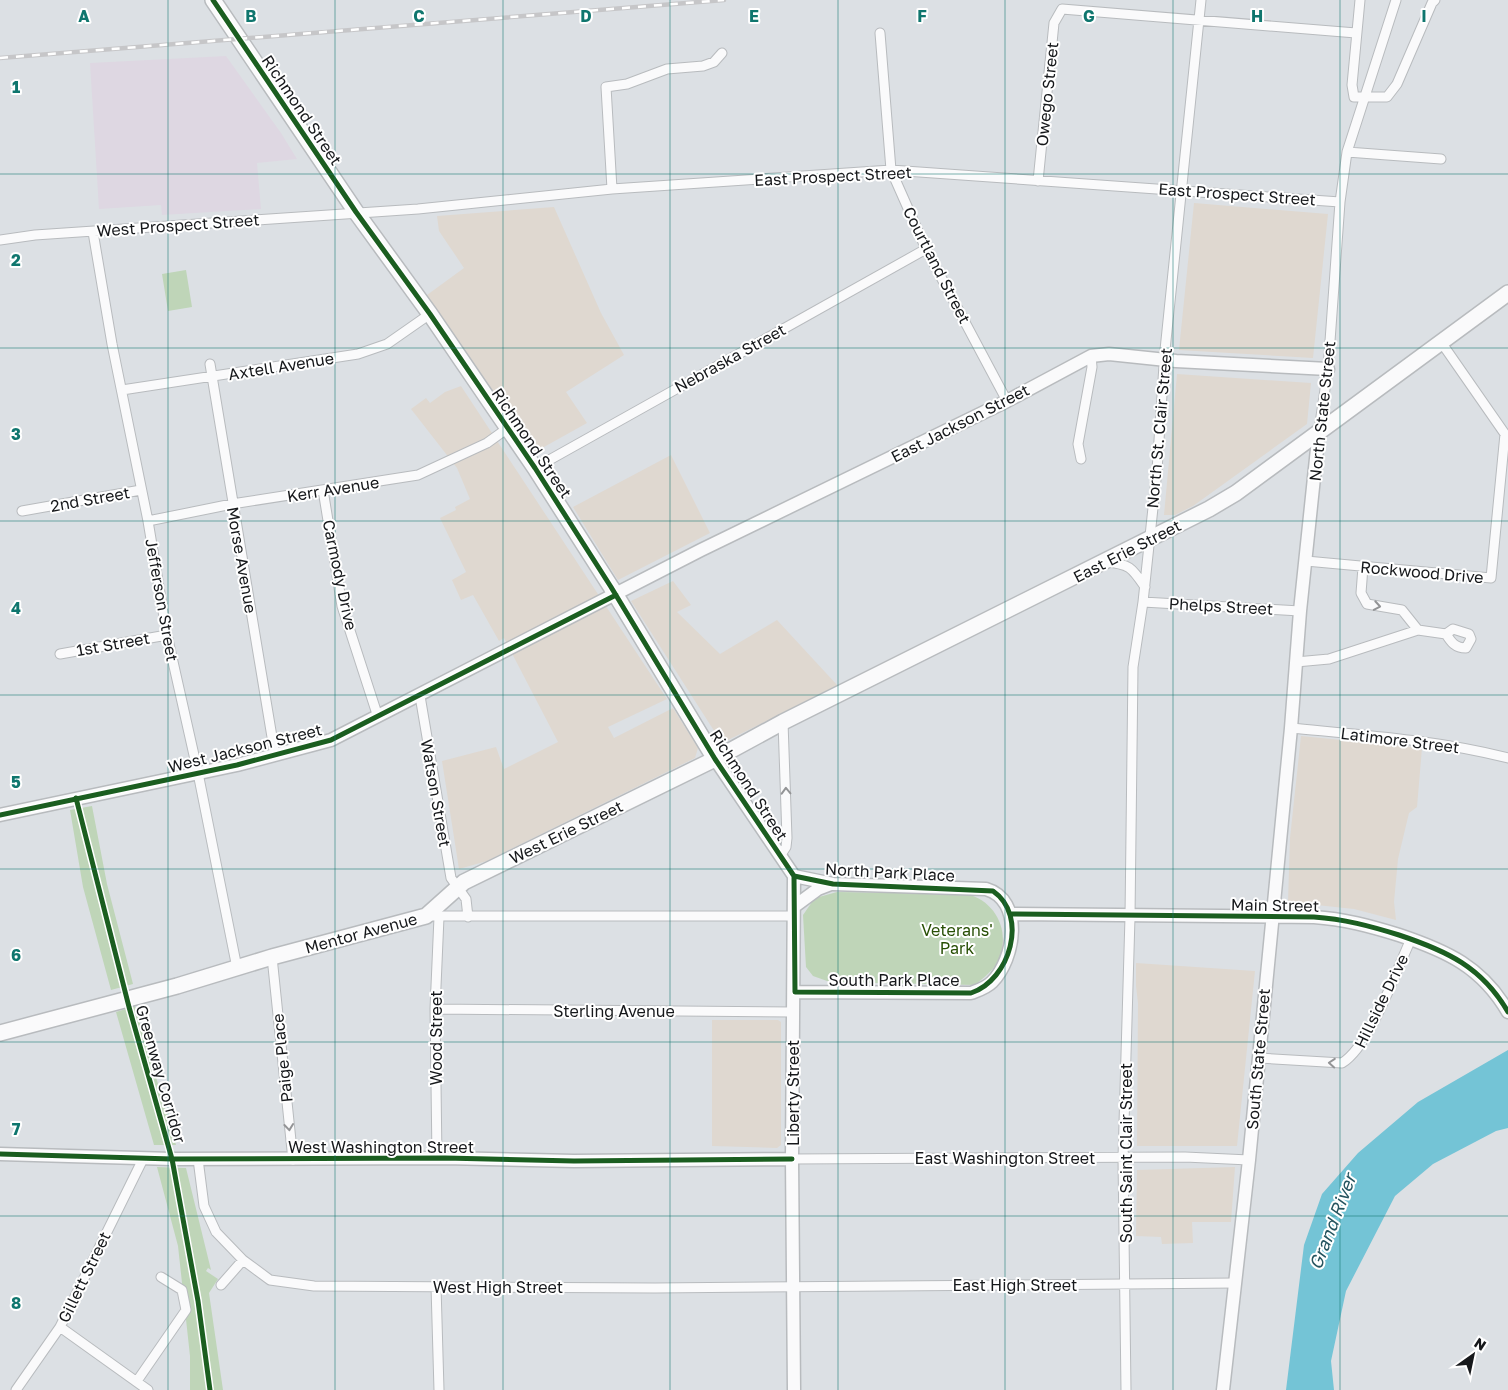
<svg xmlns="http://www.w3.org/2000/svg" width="1508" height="1390" viewBox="0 0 1508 1390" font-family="'Golos Text',sans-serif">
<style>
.commercial{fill:#dfd8d0}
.industrial{fill:#ded7e2}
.green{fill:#bfd5b8}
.water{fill:#74c4d6}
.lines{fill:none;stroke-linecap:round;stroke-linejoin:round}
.street-casing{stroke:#b8bbbe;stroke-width:11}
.secondary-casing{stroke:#b8bbbe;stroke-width:15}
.primary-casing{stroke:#b8bbbe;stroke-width:18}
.street{stroke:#fafafb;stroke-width:9}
.secondary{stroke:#fafafb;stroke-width:12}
.primary{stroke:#fafafb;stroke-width:15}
.rail-casing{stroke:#c6c6c8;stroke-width:4.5}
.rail{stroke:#fff;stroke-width:2.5;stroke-dasharray:8;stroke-linecap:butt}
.cycleway-casing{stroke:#fff;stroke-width:8}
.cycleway{stroke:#1b5e20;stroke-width:5}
.oneway{stroke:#939496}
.grid{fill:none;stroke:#0f766e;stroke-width:1;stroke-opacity:0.55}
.labels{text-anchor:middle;stroke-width:4;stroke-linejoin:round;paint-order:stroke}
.street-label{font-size:16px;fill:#16181b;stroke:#fff}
.park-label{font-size:16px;fill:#284f05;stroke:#fff}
.water-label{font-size:18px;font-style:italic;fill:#25545f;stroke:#fff}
.grid-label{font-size:16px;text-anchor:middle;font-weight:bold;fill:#0f766e;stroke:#fff;stroke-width:4;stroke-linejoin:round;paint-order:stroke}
</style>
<rect width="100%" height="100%" fill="#dce0e4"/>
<!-- commercial -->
<path class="commercial" d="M1194,203l134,11 -15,144 -134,-8z
M554,207l47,106 23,42 -58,37 21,31 -52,29 -108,-157 37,-27 -25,-37 -2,-15z
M1177,374l134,9 -4,41 -114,82 -18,9h-11z
M461,386l206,313 -59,28 6,11 59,-30 25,40 -3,10 -208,103 -28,8 -17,-108 54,-14 8,22 54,-27 -54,-104 -5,3 -26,-46 -12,5 -9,-20 14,-8 -26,-54 16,-8 -1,-3 15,-8 -13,-31 -46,-59 15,-11 4,5 15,-11z
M671,455l39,78 -92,47 -45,-73z
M673,581l18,24 -14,7 43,42 57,-34 61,66 -112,55 -4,-1 -4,-3 -87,-136z
M1301,736l121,12 -5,59 -8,6 -11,46 -4,43 2,18 -42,-11 -66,-7 2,-64z
M1136,963l119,8 -18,175h-100l1,-143 -2,-17z
M712,1020h66l3,2v123l-4,3 -65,-2z
M1235,1167l-4,55h-39l1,21 -31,1 -1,-7 -25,-1 1,-66z"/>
<!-- industrial -->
<path class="industrial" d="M226,56l55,77 16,26 -40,4 4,46 -99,6 -1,-10 -62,4 -9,-146z"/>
<!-- green -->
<path class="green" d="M186,270l6,37 -24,4 -6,-37z
M92,806l15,78 26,100 -22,6 -28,-103 -13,-77z
M837,892l130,2c32,8 46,44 28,72 -5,7 -13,13 -20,19l-145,-3 -17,-6 -7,-9 -3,-52 9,-13 7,-5z
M135,1006l41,139h-22l-38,-133z
M157,1167l29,1 25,102 -3,-2 -2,3 12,8 -9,14 14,97h-33v-34l-12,-110z"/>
<!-- water -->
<path class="water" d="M1508,1050v78l-12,3 -63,33 -38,32 -49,95 -15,70 3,29h-48l18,-145 18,-51 36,-41 60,-51z"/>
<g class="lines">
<defs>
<path id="street" d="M1360,0l-8,85 2,12h33l10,-13 35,-81 3,-3
M880,33l11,137 35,79 81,152
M1347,152l94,7
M1038,181l16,-158 8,-14 294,24
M612,189l-6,-102 21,-3 40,-15 36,-3 11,-4 8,-9
M93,232l19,112 36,177 19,114 31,138 39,195
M0,240l35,-5 383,-26 194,-20 279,-19 449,32
M210,364l65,391
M122,390l236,-36 29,-10 43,-30
M1319,430l9,-61 12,-167 7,-50 49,-152
M1081,459l-3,-15 14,-77 -1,-11
M535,468l391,-219
M323,490l19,116 36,111
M22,511l119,-21
M148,521l84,-17 186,-29 69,-32 21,-15
M1306,561l185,17 14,-144 -64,-92
M1106,562c24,2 26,6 39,25
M1363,567l-2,26 6,11 35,6 16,20
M1143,602l157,9
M1453,629l16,5 2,5 -5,9c-11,0 -15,-6 -20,-14z
M60,654l107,-19
M1296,662l33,-3 89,-29 28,4
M420,696l31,182 15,21 2,18
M1291,728c72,7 146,12 217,30
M780,856l6,-9 1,-9 -4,-116
M426,916h367
M272,957l21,203
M435,1009l358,3
M1259,1058l83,5c28,-17 54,-92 69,-124
M437,1158l-2,-149 4,-92
M198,1159l6,47 12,26 27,28
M792,1159l393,-2 64,3
M221,1285l22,-25 27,20 44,6 341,2 581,-5
M436,1286l3,104
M60,1327l88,63
M137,1381l49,-71 -4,-20 -21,-13
M16,1390l44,-63 83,-168
M1126,1390l-3,-232 7,-241 3,-250 10,-65 14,-132 8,-120 36,-350"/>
<path id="secondary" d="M715,759l79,117 -2,283 2,231
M0,815l237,-50 94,-25 370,-190 306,-149 84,-45 18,-2 67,7 152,8
M794,876l39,8 153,5c38,11 29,70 6,93 -6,6 -13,8 -21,11l-176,-1
M795,906l23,-17 13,-5
M1010,914l304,3c30,2 56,9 85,18 48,16 83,32 109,77
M0,1154l172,5 273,-1 129,3 218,-2
M1223,1390l26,-230 42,-432 9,-117 19,-181"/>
<path id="primary" d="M213,0l143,212 74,102 105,154 76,119 104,172
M0,1033l177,-47 95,-29 154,-41 38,-34 251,-123 68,-37 426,-213 27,-16 272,-200"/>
</defs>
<!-- street casing -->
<use href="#street" class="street-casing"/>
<!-- secondary casing -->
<use href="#secondary" class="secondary-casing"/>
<!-- primary casing -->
<use href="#primary" class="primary-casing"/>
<!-- street -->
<use href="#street" class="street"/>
<!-- secondary -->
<use href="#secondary" class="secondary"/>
<!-- primary -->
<use href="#primary" class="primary"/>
<defs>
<path id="rail" d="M0,58l724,-58"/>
</defs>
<!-- rail casing -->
<use href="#rail" class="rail-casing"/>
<!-- rail -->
<use href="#rail" class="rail"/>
<defs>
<path id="cycleway" d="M213,0l143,212 74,102 105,154 76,119 104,172 79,117 1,116 176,1c39,-13 58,-77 22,-102l-160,-7 -39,-8
M76,798l53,209 43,152 26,142 12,89
M0,815l237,-50 94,-25 285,-145
M1010,914l304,3c30,2 56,9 85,18 48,16 83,32 109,77
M0,1154l172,5 273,-1 129,3 218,-2"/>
</defs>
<!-- cycleway casing -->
<use href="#cycleway" class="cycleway-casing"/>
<!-- cycleway -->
<use href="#cycleway" class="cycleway"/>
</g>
<!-- one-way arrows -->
<defs><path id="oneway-chevron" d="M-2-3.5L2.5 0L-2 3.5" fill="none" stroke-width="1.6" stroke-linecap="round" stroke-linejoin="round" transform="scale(1.25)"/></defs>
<g class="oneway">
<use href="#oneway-chevron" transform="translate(1377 606) rotate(10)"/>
<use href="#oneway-chevron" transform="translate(786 791) rotate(-92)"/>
<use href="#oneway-chevron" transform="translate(1332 1063) rotate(-176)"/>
<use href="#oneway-chevron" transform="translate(289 1127) rotate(84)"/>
</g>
<!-- grid -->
<path class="grid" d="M168,0v1390M335,0v1390M503,0v1390M670,0v1390M838,0v1390M1005,0v1390M1173,0v1390M1340,0v1390M0,174h1508M0,348h1508M0,521h1508M0,695h1508M0,869h1508M0,1042h1508M0,1216h1508"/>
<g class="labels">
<!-- street labels -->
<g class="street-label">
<text transform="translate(1047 94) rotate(-84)" y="6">Owego Street</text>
<text transform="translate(302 110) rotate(56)" y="6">Richmond Street</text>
<text transform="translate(833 176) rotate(-3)" y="6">East Prospect Street</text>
<text transform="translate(1237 194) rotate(4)" y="6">East Prospect Street</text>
<text transform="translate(178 225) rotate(-4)" y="6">West Prospect Street</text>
<text transform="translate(937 265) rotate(63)" y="6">Courtland Street</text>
<text transform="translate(730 358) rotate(-29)" y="6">Nebraska Street</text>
<text transform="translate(281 366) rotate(-9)" y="6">Axtell Avenue</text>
<text transform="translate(1322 411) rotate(-84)" y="6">North State Street</text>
<text transform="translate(960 423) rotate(-27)" y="6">East Jackson Street</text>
<text transform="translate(1159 428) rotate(-85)" y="6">North St. Clair Street</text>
<text transform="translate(532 443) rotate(56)" y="6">Richmond Street</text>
<text transform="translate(333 489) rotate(-9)" y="6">Kerr Avenue</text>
<text transform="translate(90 499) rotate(-10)" y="6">2nd Street</text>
<text transform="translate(1127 551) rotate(-27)" y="6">East Erie Street</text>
<text transform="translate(242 560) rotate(80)" y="6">Morse Avenue</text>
<text transform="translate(1422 572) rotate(5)" y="6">Rockwood Drive</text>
<text transform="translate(340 575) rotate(78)" y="6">Carmody Drive</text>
<text transform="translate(162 600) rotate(80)" y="6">Jefferson Street</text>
<text transform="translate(1221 606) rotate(3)" y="6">Phelps Street</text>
<text transform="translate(113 644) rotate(-10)" y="6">1st Street</text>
<text transform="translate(1400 740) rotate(7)" y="6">Latimore Street</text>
<text transform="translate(245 748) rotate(-14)" y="6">West Jackson Street</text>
<text transform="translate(749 785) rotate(57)" y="6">Richmond Street</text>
<text transform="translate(436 793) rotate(80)" y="6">Watson Street</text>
<text transform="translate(566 832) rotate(-26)" y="6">West Erie Street</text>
<text transform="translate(890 872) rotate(3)" y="6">North Park Place</text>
<text transform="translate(1275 905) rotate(1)" y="6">Main Street</text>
<text transform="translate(361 933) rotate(-15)" y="6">Mentor Avenue</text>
<text x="894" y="986">South Park Place</text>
<text transform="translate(1381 1001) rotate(-64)" y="6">Hillside Drive</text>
<text x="614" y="1017">Sterling Avenue</text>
<text transform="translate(436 1038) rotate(-90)" y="6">Wood Street</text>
<text transform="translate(282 1058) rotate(-96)" y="6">Paige Place</text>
<text transform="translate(1258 1059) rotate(-85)" y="6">South State Street</text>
<text transform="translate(161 1074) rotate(74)" y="6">Greenway Corridor</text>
<text transform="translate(793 1093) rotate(-90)" y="6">Liberty Street</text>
<text x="381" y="1153">West Washington Street</text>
<text transform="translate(1126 1153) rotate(-90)" y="6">South Saint Clair Street</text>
<text x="1005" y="1164">East Washington Street</text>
<text transform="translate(84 1277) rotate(-64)" y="6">Gillett Street</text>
<text x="1015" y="1291">East High Street</text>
<text x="498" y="1293">West High Street</text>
</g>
<!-- park labels -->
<g class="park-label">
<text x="957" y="936">Veterans'<tspan x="957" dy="18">Park</tspan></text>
</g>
<!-- water labels -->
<g class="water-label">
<text transform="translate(1333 1222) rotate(-69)" y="6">Grand River</text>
</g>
</g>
<g class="grid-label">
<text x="84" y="22">A</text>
<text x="251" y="22">B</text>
<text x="419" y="22">C</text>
<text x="586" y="22">D</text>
<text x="754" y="22">E</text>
<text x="922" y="22">F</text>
<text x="1089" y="22">G</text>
<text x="1257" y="22">H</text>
<text x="1424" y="22">I</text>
<text x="16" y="93">1</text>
<text x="16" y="266">2</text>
<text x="16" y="440">3</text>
<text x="16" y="614">4</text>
<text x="16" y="788">5</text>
<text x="16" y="961">6</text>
<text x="16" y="1135">7</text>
<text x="16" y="1309">8</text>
</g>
<!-- north arrow -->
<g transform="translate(1473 1355) rotate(33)" stroke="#ffffff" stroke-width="4" paint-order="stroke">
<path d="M0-4L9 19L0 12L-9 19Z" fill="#16181b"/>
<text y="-8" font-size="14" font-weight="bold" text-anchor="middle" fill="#16181b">N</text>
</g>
</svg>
